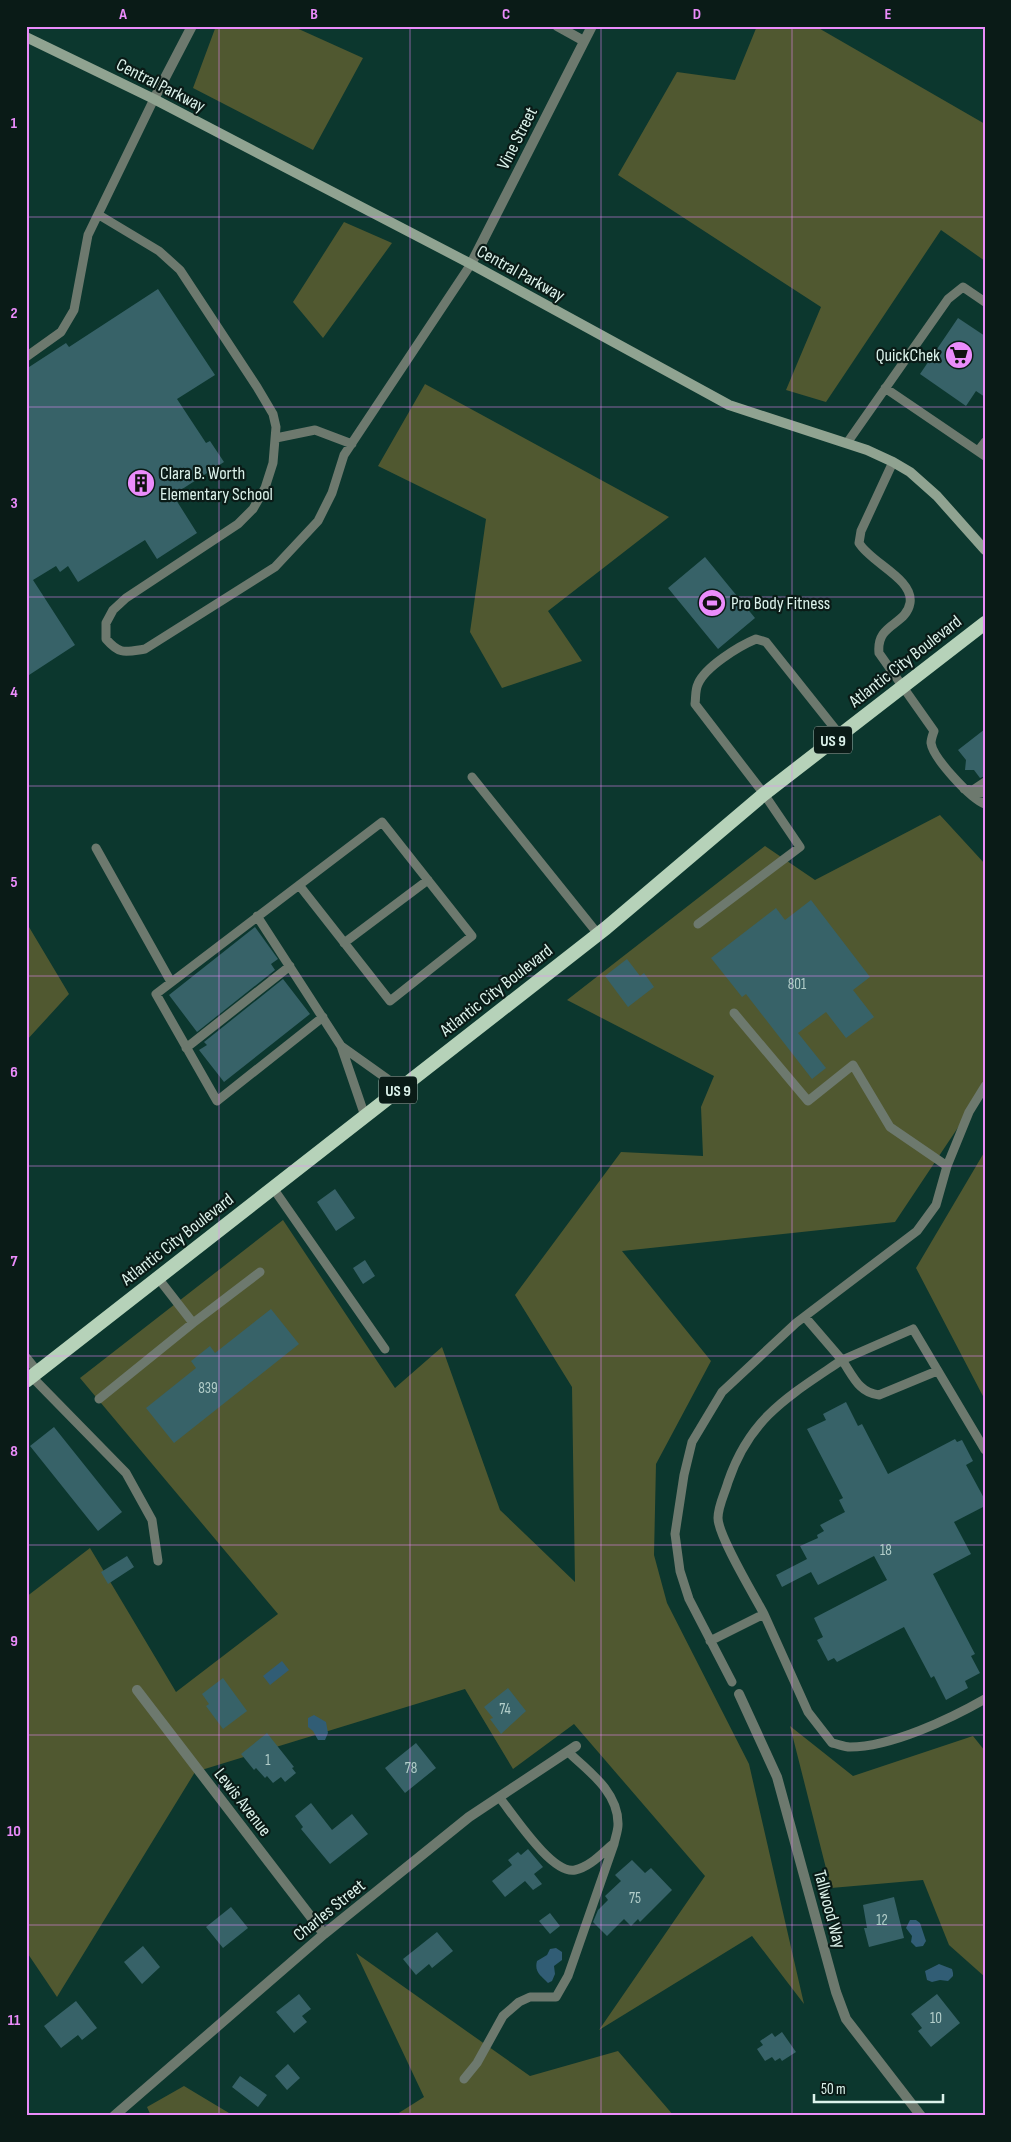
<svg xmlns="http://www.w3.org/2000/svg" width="1011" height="2142" viewBox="0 0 1011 2142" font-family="'Sofia Sans Condensed',sans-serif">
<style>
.green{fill:#505830}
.water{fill:#315d75}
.building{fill:#376268}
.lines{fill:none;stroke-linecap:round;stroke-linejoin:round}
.service{stroke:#6d796e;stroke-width:9}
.minor{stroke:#6d796e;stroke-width:10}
.secondary{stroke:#90a391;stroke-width:10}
.trunk{stroke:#b6d2b9;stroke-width:14}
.grid{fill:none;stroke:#eb8cfb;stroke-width:1;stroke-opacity:0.55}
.labels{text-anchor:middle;stroke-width:4.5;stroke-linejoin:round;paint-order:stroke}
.number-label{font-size:15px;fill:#b3ceca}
.shield{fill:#0a1b17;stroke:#9db2ab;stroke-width:1}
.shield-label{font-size:16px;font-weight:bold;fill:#dcf2eb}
.street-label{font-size:18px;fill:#dcf2eb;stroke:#0a1b17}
.poi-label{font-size:18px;fill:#dcf2eb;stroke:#0a1b17;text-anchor:start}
.neatline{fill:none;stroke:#eb8cfb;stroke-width:2}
.grid-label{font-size:16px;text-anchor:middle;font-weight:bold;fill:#eb8cfb}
</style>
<rect width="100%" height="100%" fill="#0c372e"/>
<!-- green -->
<path class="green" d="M216,26h76l71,32 -50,92 -120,-62z
M757,26h58l170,98v137l-44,-31 -115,172 -40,-12 35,-83 -203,-132 59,-103 58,8z
M344,222l48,21 -69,95 -30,-36z
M425,384l244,133 -121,94 34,50 -80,27 -32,-56 16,-113 -108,-53z
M940,815l45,49v223l-90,135 -273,29 89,110 -55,103 -2,91 13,48 82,161 55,240 -52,-68 -153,94 106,-154 -131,-152 -61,45 -48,-80 -270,83 -138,225 -31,-46v-354l64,-49 86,144 102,-78 -198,-236 203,-158 112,168 47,-41 58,163 75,72 -3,-195 -57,-92 106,-143 82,4 -2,-49 13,-31 -147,-76 198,-154 50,34z
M26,922l43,72 -43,47z
M985,1151v249l-69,-132z
M790,1726l63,50 120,-40 12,15v226l-36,-32 -26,-65 -92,8z
M356,1953l174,123 88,-25 56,65h-280l30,-19z
M184,2086l50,30h-83l-4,-9z"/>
<!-- water -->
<path class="water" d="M282,1661l7,9 -19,15 -7,-9z
M314,1715l12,7 2,11 -3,7h-7l-5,-9 -5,-4v-9z
M910,1920h6l4,3 6,18 -3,5 -7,1 -5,-5 1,-6 -6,-8z
M556,1948l6,4v8l-8,6 1,8 -3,7 -4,2c-7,-7 -14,-11 -11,-22l10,-6 3,-6z
M939,1964l13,5 1,4v3l-5,5 -8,-1 -8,2 -5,-2 -2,-9z"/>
<!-- building -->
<path class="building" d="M158,289l57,86 -38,24 29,44 4,-2 14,21 -51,33 24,38 -40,26 -12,-19 -67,42 -10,-16 -8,6 -4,-6 -23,14 42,65 -49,32v-308l40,-26 3,4z
M958,318l27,18v61l-9,-6 -10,15 -46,-32z
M705,557l50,61 -37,31 -50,-61z
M985,729v47l-5,2 -6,-8h-9l1,-10 -8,-10z
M811,900l59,77 -17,13 21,27 -28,21 -20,-26 -28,21 28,35 -14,11 -66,-85 -4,3 -31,-39 65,-50 9,12z
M255,927l23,32 -7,5 4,6 -78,62 -28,-37z
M627,959l13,17 4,-3 10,14 -26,20 -23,-31z
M283,979l27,35 -86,68 -25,-32 8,-5 -3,-3z
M335,1189l20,29 -19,13 -19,-29z
M365,1260l10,16 -12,8 -10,-16z
M271,1309l28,35 -125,99 -28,-35 50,-40 -5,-7 19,-15 5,7z
M846,1402l12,24 4,-2 26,50 67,-35 2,3 5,-2 11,21 -7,4 19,35v6l-31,16 17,32 -38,20 42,80 -4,2 9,17 -15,8 3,7 -22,12 -12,-24 -3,2 -27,-51 -67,35 -3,-4 -6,3 -11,-21 6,-3 -9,-19 73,-38 -13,-24 -56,29 -7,-13 -29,15 -6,-12 31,-16 -7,-13 18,-8 -1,-3 7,-4 -4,-6 25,-13 -6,-12 4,-2 -36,-69 19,-9 -3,-6z
M54,1427l68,85 -24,19 -68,-85z
M127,1556l7,11 -26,17 -7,-12z
M223,1678l24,33 -24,18 -17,-23 3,-2 -7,-10z
M508,1688l18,23 -25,23 -11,-15 3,-1 -9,-11z
M267,1733l27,34 -2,1 4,5 -11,9 -4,-5 -8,6 -6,-7 -2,2 -9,-10 -2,2 -13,-16z
M416,1743l20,25 -31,25 -20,-25z
M311,1803l21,27 20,-16 16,20 -38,30 -29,-35 2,-2 -8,-11z
M528,1849l15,18 -9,7 8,10 -9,6 -8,-9 -20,16 -13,-16 20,-16 -4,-5 10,-8 3,3z
M632,1860l13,13 6,-5 21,22 -32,32 -2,-3 -7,7 -7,-7 -17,17 -14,-14 5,-12 10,-10 -3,-4 16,-15 -6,-6z
M894,1897l10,41 -35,9 -5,-19h3l-4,-23z
M231,1907l17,21 -25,20 -17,-21z
M550,1913l10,13 -10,8 -11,-13z
M437,1932l16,19 -21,17 -3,-4 -13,11 -13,-16z
M143,1946l17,21 -18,17 -18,-22z
M299,1994l12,15 -9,7 5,6 -13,11 -18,-21z
M937,1994l23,29 -29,24 -13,-16 4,-3 -11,-14z
M76,2001l21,27 -15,12 -4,-5 -17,13 -17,-22z
M782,2032l14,20 -14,9 -2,-3 -5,3 -3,-4 -7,4 -8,-12 6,-4 -3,-4 12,-8 3,4z
M288,2064l12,14 -13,12 -12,-14z
M240,2076l27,19 -9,12 -26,-20z"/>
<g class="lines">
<!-- service -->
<path class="service" d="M99,215l60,36 21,19 77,117 16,27 3,13 -3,36 -8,25 -12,21 -15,15 -112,74 -13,12 -7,13v16c14,16 19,13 39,10l130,-82 43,-46 14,-28 12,-38 127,-191
M26,357l35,-25 13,-22 14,-75 66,-136
M885,388l100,68
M276,438l39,-8 37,14
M847,443l101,-144 15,-12 22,15
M978,451l7,-9
M893,462l-32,69 -2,12c12,20 55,36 51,60 -4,23 -34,20 -31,50l55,78c-1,3 -3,8 -3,12 2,15 39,55 54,61
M472,777l126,157
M964,789l9,1 12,-8
M969,791l7,3 9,-2
M96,848l75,134
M299,885l91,116 82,-65 -90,-114 -226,172 61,107 106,-84
M257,916l84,130 24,70
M698,924l102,-77 -36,-53 -69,-90c1,-7 0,-14 3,-20 7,-17 41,-38 58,-45l10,3 74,93
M344,943l84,-63
M734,1013l74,88 45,-36 37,62 57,39
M341,1046l59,42
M186,1048l104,-82
M273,1188l112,161
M158,1278l35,45 67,-51
M26,1357l12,15
M937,1371l-58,24c-20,-2 -26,-19 -37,-35l71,-31 72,121
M32,1377l94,96 26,47 6,41
M99,1399l94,-76
M764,1614l44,98 24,31c6,1 12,4 18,4 41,0 100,-28 135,-48
M710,1641l54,-27c-10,-19 -46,-78 -46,-96 0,-12 7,-25 10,-36 22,-65 61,-86 114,-122l-37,-43
M732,1682l-43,-83 -9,-28 -5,-37 9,-59 8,-33 30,-50 74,-69 121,-92 19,-26 11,-39 22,-54 16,-26
M499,1797c14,17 53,78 76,73 15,-3 27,-17 38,-26
M464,2079l13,-16 26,-47 16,-14 11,-5h26l12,-21 46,-132c1,-6 4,-13 4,-19 1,-32 -29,-54 -50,-73"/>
<!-- minor -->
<path class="minor" d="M557,26l27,15
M154,99l38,-73
M471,264l121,-238
M137,1690l187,244
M739,1694l38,83 59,215 10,27 75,97
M114,2116l210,-182 145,-117 107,-71"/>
<!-- secondary -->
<path class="secondary" d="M26,37l128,62 317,165 258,141 138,45 26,12 17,10 27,24 48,54"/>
<!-- trunk -->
<path class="trunk" d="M26,1381l580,-453 158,-134 221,-171"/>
</g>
<!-- grid -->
<path class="grid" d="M219,26v2090M410,26v2090M601,26v2090M792,26v2090M26,217h959M26,407h959M26,597h959M26,786h959M26,976h959M26,1166h959M26,1356h959M26,1545h959M26,1735h959M26,1925h959"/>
<!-- icons -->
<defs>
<symbol id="supermarket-disc" viewBox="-11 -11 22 22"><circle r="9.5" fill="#eb8cfb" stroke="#0a1b17"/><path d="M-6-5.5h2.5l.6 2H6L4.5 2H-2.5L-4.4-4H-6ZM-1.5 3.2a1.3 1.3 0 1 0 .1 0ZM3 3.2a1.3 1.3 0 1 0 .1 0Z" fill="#111"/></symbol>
<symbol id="building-disc" viewBox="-11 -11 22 22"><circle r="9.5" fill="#eb8cfb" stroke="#0a1b17"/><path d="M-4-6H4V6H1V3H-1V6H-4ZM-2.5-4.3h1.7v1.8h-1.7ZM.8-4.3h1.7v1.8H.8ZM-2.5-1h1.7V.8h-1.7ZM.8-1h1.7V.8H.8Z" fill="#111"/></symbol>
<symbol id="stadium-disc" viewBox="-11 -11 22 22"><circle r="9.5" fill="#eb8cfb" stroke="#0a1b17"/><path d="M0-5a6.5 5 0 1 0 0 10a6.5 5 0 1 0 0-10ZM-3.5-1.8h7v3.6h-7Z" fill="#111"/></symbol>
</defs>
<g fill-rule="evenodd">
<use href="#supermarket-disc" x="943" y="339" width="32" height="32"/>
<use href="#building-disc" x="125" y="467" width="32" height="32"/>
<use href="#stadium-disc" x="696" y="587" width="32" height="32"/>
</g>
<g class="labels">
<!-- number labels -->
<g class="number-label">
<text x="797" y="989">801</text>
<text x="208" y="1393">839</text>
<text x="886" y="1555">18</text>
<text x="505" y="1714">74</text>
<text x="268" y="1765">1</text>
<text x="411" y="1773">78</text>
<text x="635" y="1903">75</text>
<text x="882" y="1925">12</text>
<text x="936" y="2023">10</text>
</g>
<!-- shield labels -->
<g class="shield">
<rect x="814" y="726.5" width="38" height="27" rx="4"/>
<rect x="379" y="1076.5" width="38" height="27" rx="4"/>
</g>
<g class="shield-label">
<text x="833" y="746">US 9</text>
<text x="398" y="1096">US 9</text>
</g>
<!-- street labels -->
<g class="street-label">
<text transform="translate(161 85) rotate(27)" y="6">Central Parkway</text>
<text transform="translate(517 138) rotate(-63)" y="6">Vine Street</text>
<text transform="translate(521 273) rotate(29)" y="6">Central Parkway</text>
<text transform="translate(905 661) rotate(-38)" y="6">Atlantic City Boulevard</text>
<text transform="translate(496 990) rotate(-38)" y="6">Atlantic City Boulevard</text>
<text transform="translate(177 1239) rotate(-38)" y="6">Atlantic City Boulevard</text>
<text transform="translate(243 1802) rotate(52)" y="6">Lewis Avenue</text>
<text transform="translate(830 1909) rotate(75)" y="6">Tallwood Way</text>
<text transform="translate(329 1910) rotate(-39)" y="6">Charles Street</text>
</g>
<!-- poi labels -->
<g class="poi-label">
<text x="940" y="361" text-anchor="end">QuickChek</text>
<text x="160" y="479">Clara B. Worth<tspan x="160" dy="21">Elementary School</tspan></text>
<text x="731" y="609">Pro Body Fitness</text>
</g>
</g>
<!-- border -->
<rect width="1011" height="2142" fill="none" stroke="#0a1b17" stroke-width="55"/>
<!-- scale -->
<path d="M814 2094v8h129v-8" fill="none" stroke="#dcf2eb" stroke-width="2.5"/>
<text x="821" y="2094" font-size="15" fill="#dcf2eb" stroke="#0a1b17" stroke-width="4" paint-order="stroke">50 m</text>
<rect x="28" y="28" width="956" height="2086" class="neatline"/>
<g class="grid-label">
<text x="123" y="19">A</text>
<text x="314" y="19">B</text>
<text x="506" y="19">C</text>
<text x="697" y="19">D</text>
<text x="888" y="19">E</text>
<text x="14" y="128">1</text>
<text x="14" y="318">2</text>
<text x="14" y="508">3</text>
<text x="14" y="697">4</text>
<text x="14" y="887">5</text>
<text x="14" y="1077">6</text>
<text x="14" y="1266">7</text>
<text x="14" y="1456">8</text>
<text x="14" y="1646">9</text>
<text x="14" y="1836">10</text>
<text x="14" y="2025">11</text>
</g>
</svg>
